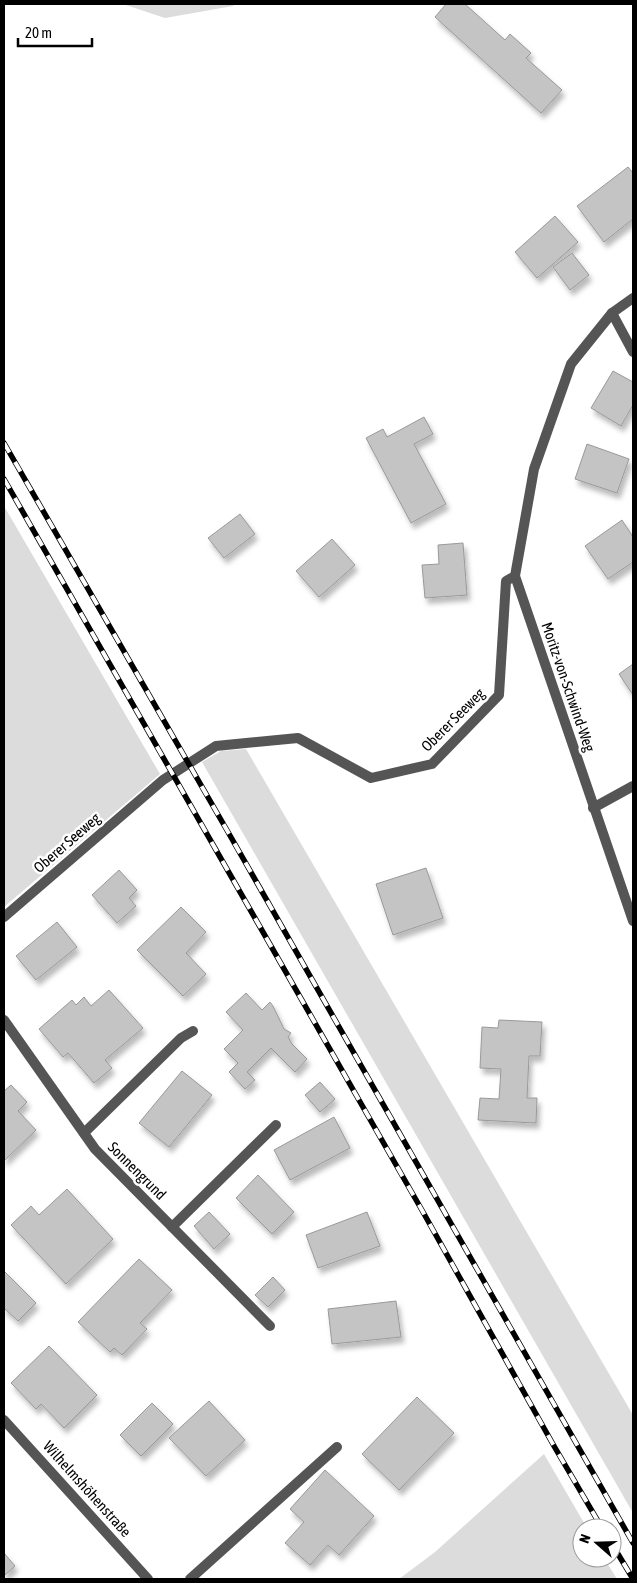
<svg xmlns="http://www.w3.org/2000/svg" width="637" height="1583" viewBox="0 0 637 1583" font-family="'Asap Condensed',sans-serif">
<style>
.green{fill:#dcdcdc}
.building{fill:#c4c4c4;stroke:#999;filter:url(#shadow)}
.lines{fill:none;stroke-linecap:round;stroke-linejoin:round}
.lane{stroke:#555;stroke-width:10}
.street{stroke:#555;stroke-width:10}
.rail-casing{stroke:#000;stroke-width:5.5}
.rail{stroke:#fff;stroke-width:4;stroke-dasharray:11;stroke-linecap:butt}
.labels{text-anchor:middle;stroke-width:5;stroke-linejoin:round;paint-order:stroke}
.street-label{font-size:15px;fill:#000;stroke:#fff}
</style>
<defs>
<filter id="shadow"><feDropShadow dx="3" dy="5.5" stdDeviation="2.5" flood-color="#0004"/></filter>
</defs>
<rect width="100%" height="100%" fill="#fff"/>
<!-- green -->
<path class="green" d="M123,4h112l-2,2 -68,12z
M4,506l156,268 -156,133z
M246,749l387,666v98l-431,-751 19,-11z
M544,1454l43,74h-5v30h22l13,21h-218l36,-27z"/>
<!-- building -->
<path class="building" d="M446,4h19l40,36 5,-6 21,19 -5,5 36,32 -21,23 -106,-96z
M628,167l5,6v46l-29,23 -27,-36z
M555,216l23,26 -41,36 -22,-26z
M572,253l17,22 -19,15 -17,-23z
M613,371l20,11v23l-12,21 -30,-18z
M424,417l9,17 -19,10 32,60 -35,19 -45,-85 17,-9 4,8z
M587,444l42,15 -12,34 -42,-14z
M240,514l15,20 -31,24 -16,-20z
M622,520l11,17v25l-25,17 -23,-33z
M332,539l23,26 -36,32 -23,-26z
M463,543l4,52 -42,3 -3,-33 17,-1 -1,-19z
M633,664v31l-14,-21z
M426,868l17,50 -50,17 -17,-51z
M119,870l18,20 -8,8 7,8 -19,17 -25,-28z
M181,907l25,25 -20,21 20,21 -23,22 -46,-46z
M57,922l20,25 -41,33 -20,-24z
M109,990l34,38 -38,32 7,8 -18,15 -26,-30 -5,4 -24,-28 33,-29 4,5 8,-8 7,9z
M246,993l16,17 8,-8 3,4 11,23 7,4 -3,4 4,7 15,15 -12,13 -24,-24 -24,24 8,8 -10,9 -16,-17 9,-9 -14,-14 19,-19 -17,-18z
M499,1020l43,2 -2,34h-11l-2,42h10l-1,25 -58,-3 2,-22 19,1 2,-30 -21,-1 2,-41 16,1z
M182,1071l30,24 -43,52 -30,-24z
M320,1082l15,17 -15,13 -15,-17z
M11,1085l16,17 -9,9 18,19 -32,31v-70z
M334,1117l16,31 -60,32 -16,-30z
M258,1175l36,37 -22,22 -36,-36z
M67,1189l46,50 -47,45 -55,-59 20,-19 8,9z
M209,1212l21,22 -16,15 -20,-23z
M367,1212l13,34 -62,22 -12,-33z
M139,1259l33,31 -32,33 7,6 -25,26 -8,-7 -4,4 -32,-30z
M4,1271l32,32 -18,18 -13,-12 -1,2z
M273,1277l12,13 -17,17 -13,-12z
M396,1301l5,36 -69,7 -4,-35z
M49,1346l48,49 -33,33 -23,-24 -5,5 -25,-26z
M417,1397l37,36 -55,57 -37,-36z
M209,1401l36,39 -39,36 -37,-38z
M152,1403l21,21 -32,32 -21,-21z
M325,1470l49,46 -35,39 -11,-10 -18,20 -25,-22 19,-21 -14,-13z
M4,1553l11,13 -11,10z"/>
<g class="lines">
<!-- lane -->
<path class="lane" d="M612,313l21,39
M593,808l40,-22
M84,1133l97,-95 12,-7
M172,1227l104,-102"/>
<!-- street -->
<path class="street" d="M515,576l118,345
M4,917l159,-137 53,-34 82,-8 73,40 61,-14 67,-69 7,-114 9,-5 19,-107 37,-105 41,-51 21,-15
M4,1020l91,129 175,177
M4,1420l144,159
M190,1579l147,-132"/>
<defs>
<path id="rail" d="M4,443l224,389 405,711
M4,479l419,733 131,234 48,82
M612,1544l21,35"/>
</defs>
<!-- rail casing -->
<use href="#rail" class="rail-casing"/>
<!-- rail -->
<use href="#rail" class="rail"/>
</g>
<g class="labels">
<!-- street labels -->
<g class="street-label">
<text transform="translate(568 687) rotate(71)" y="5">Moritz-von-Schwind-Weg</text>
<text transform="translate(453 720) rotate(-45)" y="5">Oberer Seeweg</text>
<text transform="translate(67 843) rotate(-41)" y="5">Oberer Seeweg</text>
<text transform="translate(137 1171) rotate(45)" y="5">Sonnengrund</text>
<text transform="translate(87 1489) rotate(48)" y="5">Wilhelmshöhenstraße</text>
</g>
</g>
<!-- border -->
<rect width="637" height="1583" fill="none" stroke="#000000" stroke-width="10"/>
<!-- north arrow -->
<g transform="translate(597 1543) rotate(290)"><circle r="24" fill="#ffffff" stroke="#999999"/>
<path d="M0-4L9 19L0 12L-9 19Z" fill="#000000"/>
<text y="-8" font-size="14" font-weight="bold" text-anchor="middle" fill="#000000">N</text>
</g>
<!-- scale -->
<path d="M18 38v8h74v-8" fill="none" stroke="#000000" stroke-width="2.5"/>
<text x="25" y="38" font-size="15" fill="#000000" stroke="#ffffff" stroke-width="4" paint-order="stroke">20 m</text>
</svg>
